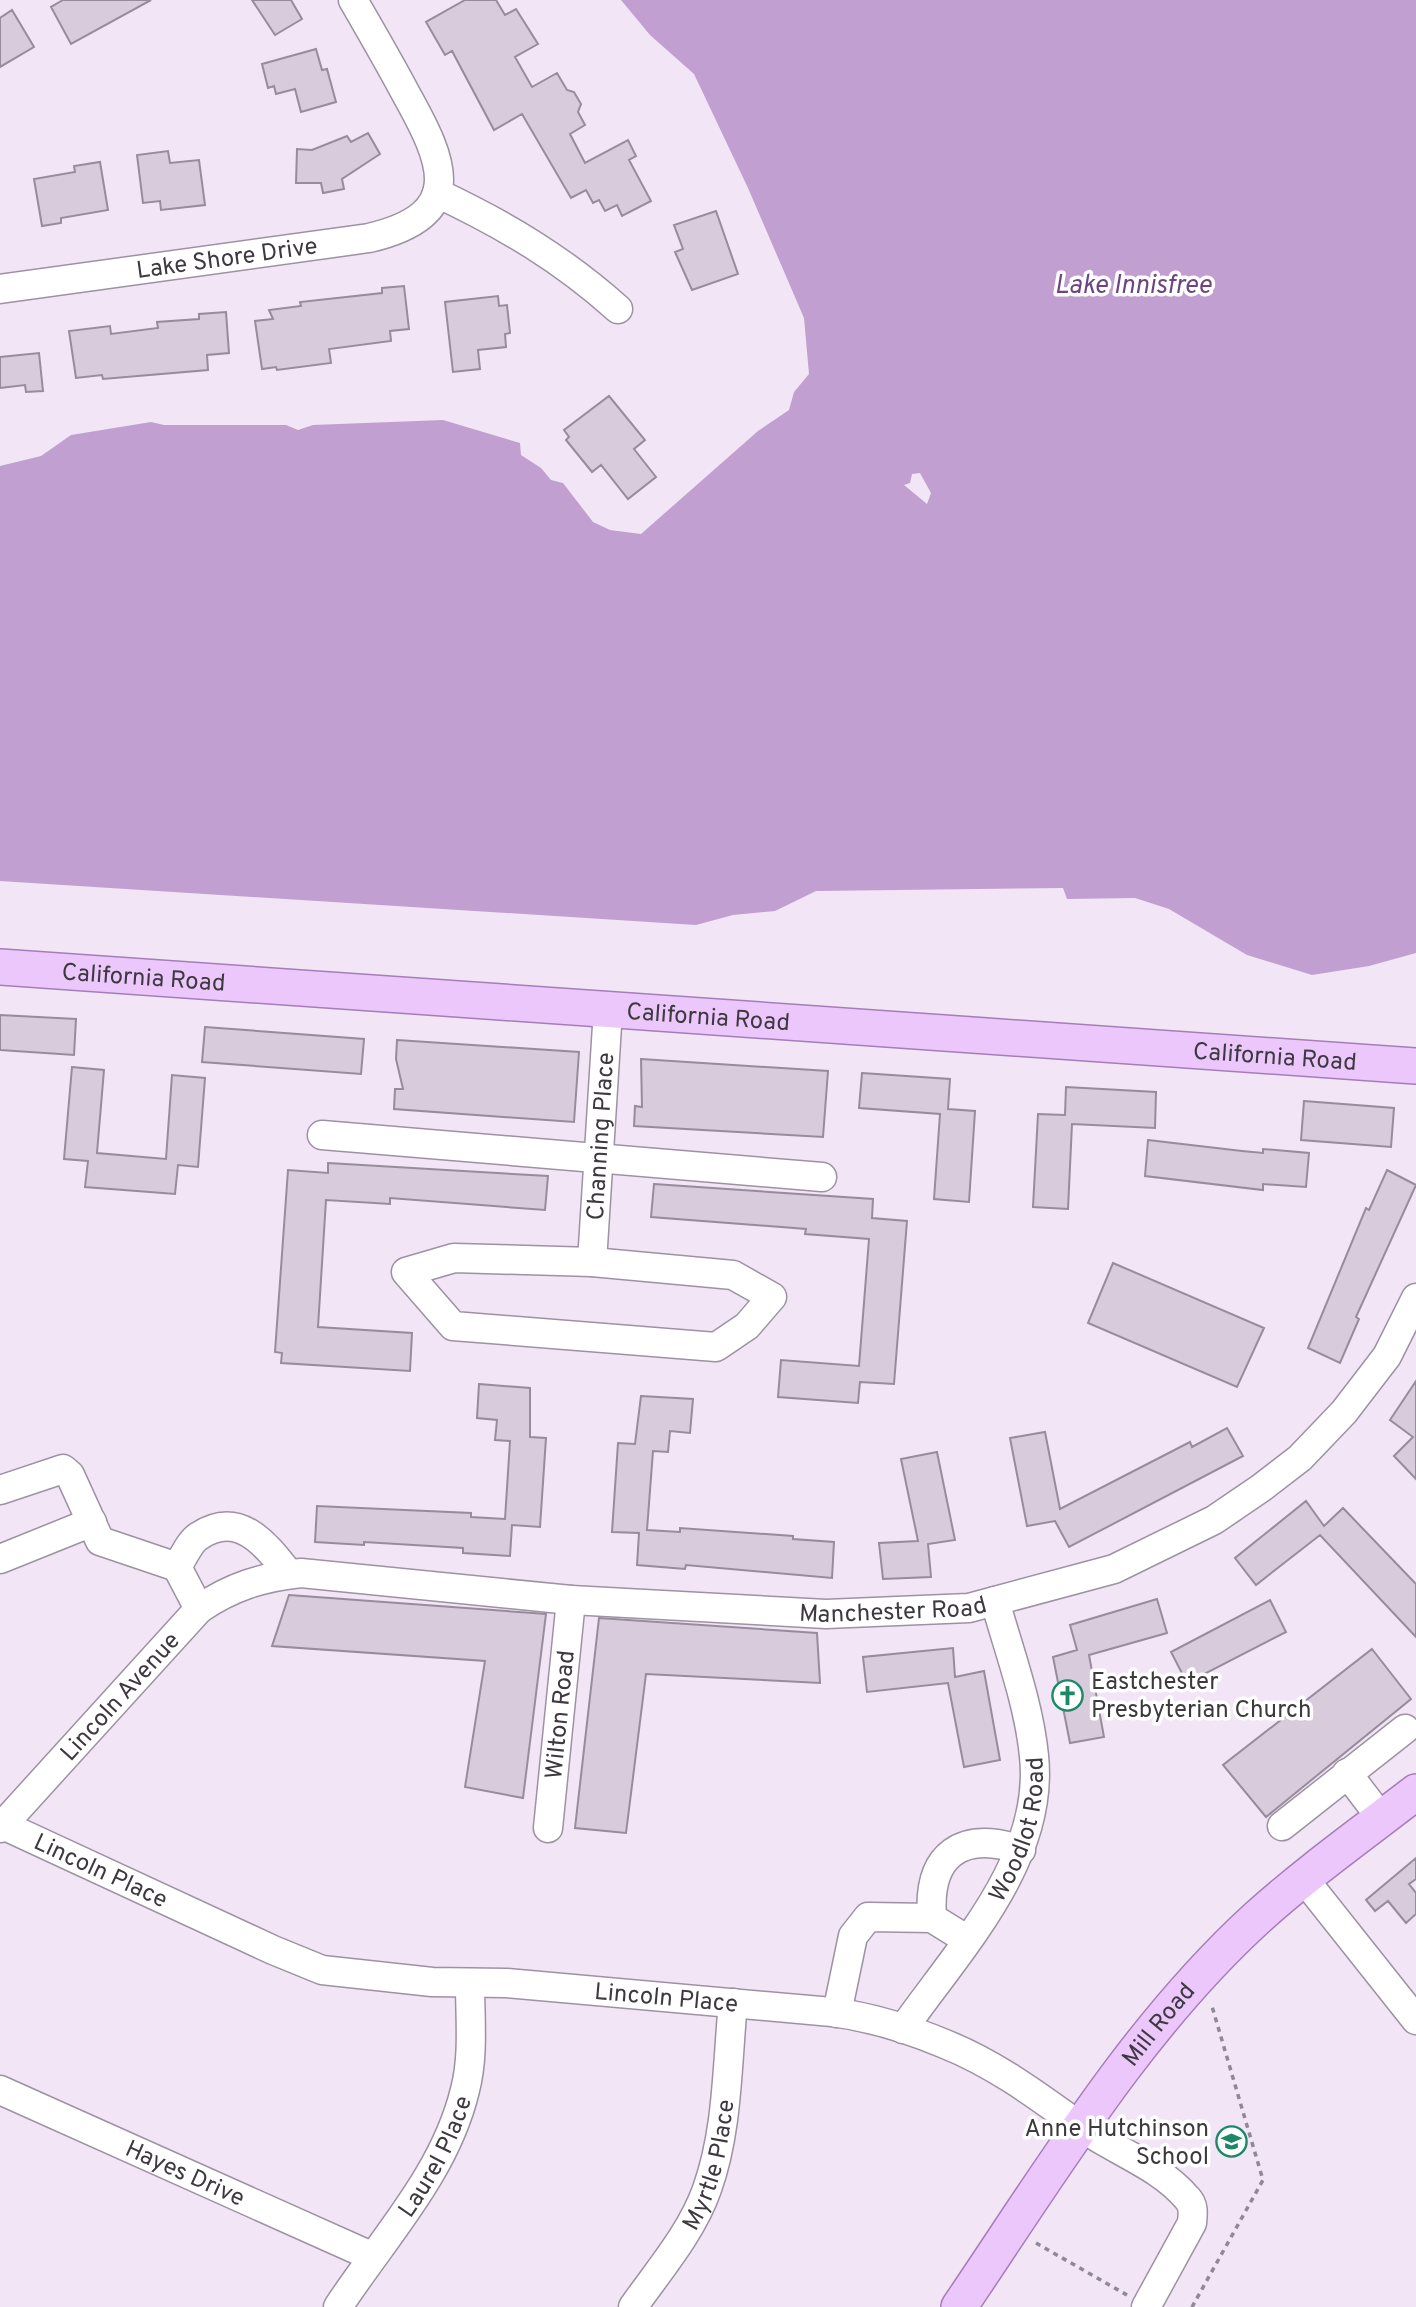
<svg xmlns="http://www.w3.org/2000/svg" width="1416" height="2307" viewBox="0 0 1416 2307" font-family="Overpass,sans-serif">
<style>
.water{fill:#c29fd1;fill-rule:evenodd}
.building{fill:#d7cbdc;stroke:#978c9c;stroke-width:2}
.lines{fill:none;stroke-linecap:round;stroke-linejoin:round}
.minor-casing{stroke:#9d92a2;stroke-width:31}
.major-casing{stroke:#a67db8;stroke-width:38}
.path{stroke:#908893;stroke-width:3.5;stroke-dasharray:5 5;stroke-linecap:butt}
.minor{stroke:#fff;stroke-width:28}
.major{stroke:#ecc7fb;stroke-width:35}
.labels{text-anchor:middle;stroke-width:7;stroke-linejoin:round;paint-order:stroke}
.street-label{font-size:24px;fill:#3d393f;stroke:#fff}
.poi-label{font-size:24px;fill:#3d393f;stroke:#fff;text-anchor:start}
.water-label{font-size:26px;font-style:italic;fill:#6f4280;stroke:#fff}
</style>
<rect width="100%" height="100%" fill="#f1e5f6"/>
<!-- water -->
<path class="water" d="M621,0h795v953l-47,13 -57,9 -65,-20 -78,-46 -34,-11 -68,1 -4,-11 -247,3 -41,20 -42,4 -37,10 -696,-44v-415l41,-10 30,-21 80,-13 13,3h122l12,5 15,-5 130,-5 77,23 1,12 20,13 10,12 12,3 30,39 17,8 31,4 117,-103 31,-21 5,-18 15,-18 -5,-56 -56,-130 -54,-114 -44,-39zM920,473l11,20 -4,11 -23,-19 6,-2 2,-9z"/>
<!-- building -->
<path class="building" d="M63,0h88l-80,44 -20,-37z
M252,0h39l11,19 -27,16z
M465,0h31l9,15 11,-6 22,35 -23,13 17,30 25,-14 10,17 7,2 7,12 -3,8 7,13 -15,9 15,29 43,-23 8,16 -7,4 22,41 -29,15 -5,-11 -12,6 -6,-11 -6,3 -7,-13 -15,8 -49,-84 -28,16 -42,-79 -7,4 -19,-33z
M12,10l22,37 -34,20v-49z
M316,49l6,21 5,-1 9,33 -35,10 -6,-23 -19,5 -2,-8 -6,2 -6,-24z
M368,133l12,21 -38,25 2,10 -21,4 -2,-10h-25l1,-34 15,1 35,-14 4,6z
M168,151l2,12 29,-3 6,45 -44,5 -1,-9 -17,2 -6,-48z
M100,162l8,48 -47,8v5l-19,3 -8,-47 41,-7 -1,-6z
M716,211l22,63 -46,16 -17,-38 8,-3 -9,-24z
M404,286l5,43 -19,2 1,10 -62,8 2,14 -54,7 -1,-3 -14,2 -7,-48 18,-2 -4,-9 32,-4 -1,-4 82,-9v-5z
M498,296l1,10 8,-1 3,28 -5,1 1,13 -28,3 2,19 -27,3 -8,-70z
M226,312l3,41 -22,2 1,15 -105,9 -1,-4 -26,3 -7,-47 41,-5 1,8 47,-6 -1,-6 42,-3v-5z
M39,353l4,38 -17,1 -1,-7 -25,3v-31z
M609,396l36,44 -11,9 22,28 -28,22 -27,-34 -9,7 -26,-32 3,-3 -5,-7z
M0,1015l76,4 -2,36 -74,-5z
M205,1027l159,12 -3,35 -159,-12z
M397,1040l182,12 -5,70 -180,-13 1,-20h8l-7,-30z
M641,1059l187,12 -5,66 -189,-11 1,-20 7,1z
M72,1067l32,3 -7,83 69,6 6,-84 33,3 -7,89 -20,-2 -3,29 -90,-7 3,-26 -24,-2z
M862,1073l88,6 -2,30 27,2 -6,91 -35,-3 6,-85 -81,-6z
M1066,1087l90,5 -1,36 -83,-4 -4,85 -35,-2 5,-93 27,1z
M1304,1101l90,7 -3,39 -90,-7z
M1148,1140l94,11 21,2v-4l46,4 -3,34 -43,-3v6l-118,-14z
M328,1163l220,13 -3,34 -155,-12v6l-64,-4 -8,127 94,6 -2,38 -129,-8 1,-10 -7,-1 13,-182 40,3z
M1387,1170l29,15 -60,132 3,2 -19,44 -32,-15 58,-140 3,2z
M654,1184l219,15 -1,19 35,3 -13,163 -34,-2 -2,21 -80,-6 3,-37 78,6 10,-127 -64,-5 1,-5 -155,-12z
M1113,1263l151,65 -27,59 -149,-64z
M1416,1381v98l-22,-23 19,-19 -23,-17z
M479,1384l51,4v49l16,1 -6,89 -28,-2 -2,31 -47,-3v-5l-99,-6v3l-49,-3 2,-36 154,7v4l34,2 5,-78 -15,-1 2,-20 -20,-2z
M641,1396l52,3 -3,34 -20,-2 -2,21 -15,-1 -6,79 33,2v-4l113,8v3l41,3 -2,36 -146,-13 -1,4 -48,-4 2,-32 -27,-1 6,-89 17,1z
M1227,1428l16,28 -174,91 -14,-26 -28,5 -17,-88 35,-6 15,77 130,-67 2,5z
M937,1452l18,88 -27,4 3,33 -48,2 -4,-36 39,-2 -17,-82z
M1306,1501l18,25 19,-18 73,76v53l-96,-102 -64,50 -21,-27z
M289,1595l257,19 -23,184 -58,-11 20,-126 -213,-15z
M1157,1599l10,34 -78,22 15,82 -34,6 -17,-86 24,-7 -7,-25z
M1270,1600l16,32 -99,51 -16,-31z
M599,1618l218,15 3,50 -174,-9 -20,159 -51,-5z
M953,1648l2,29 29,-6 16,89 -36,7 -16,-84 -81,9 -4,-35z
M1372,1649l39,50 -145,118 -43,-52z
M1416,1858v21l-7,5 7,9v21l-10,9 -18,-22 -13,10 -9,-11z"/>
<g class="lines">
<defs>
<g id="minor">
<path d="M437,193c68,32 125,66 181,116"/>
<path id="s1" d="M0,289l369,-51c99,-23 75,-76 37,-144 -17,-32 -35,-63 -53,-94"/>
<path d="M322,1135l500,42"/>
<path d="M454,1258l138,4 141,13 39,22 -25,29 -31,21 -263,-21 -47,-54z"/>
<path id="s2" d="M592,1262l16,-252"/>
<path d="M0,1490l63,-21 7,6 30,66 77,26"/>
<path d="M0,1559l92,-37"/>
<path d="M199,1609l-22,-42c6,-9 13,-26 22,-31 41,-27 68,10 90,38"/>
<path d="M1347,1773l35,46"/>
<path id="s3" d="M3,1825l270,125 49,20 110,12 74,1 326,29c39,5 77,17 113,32 50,20 93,52 136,83 34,24 79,39 106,71 7,7 6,15 5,25l-46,84"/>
<path d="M1282,1826l123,-97"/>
<path id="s4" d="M0,1828l199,-219c32,-22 63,-32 102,-36l270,27 255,14 143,-6 145,-39 100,-49 47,-32 39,-30 44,-46 43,-56 29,-58"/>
<path id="s5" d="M548,1828l23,-228"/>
<path d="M1304,1879l112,141"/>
<path d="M932,1918c-5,-64 30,-88 89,-68"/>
<path d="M837,2013l16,-77 15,-19 64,1 34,21"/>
<path id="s6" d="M903,2029c56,-80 142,-169 131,-273 -5,-52 -25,-105 -39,-155"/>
<path id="s7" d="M0,2090l371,166"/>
<path id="s8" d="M338,2307c46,-70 107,-134 127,-217 9,-34 5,-72 5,-107"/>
<path id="s9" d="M633,2307c26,-37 59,-75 74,-118 21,-58 20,-125 26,-186"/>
</g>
<g id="major">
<path id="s10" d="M0,967l1416,99"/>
<path id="s11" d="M959,2307c91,-134 178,-280 299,-390 50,-45 105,-84 158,-125"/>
</g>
</defs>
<!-- minor casing -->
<use href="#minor" class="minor-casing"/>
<!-- major casing -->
<use href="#major" class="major-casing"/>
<!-- path -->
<path class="path" d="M1036,2243l91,52
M1192,2307l71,-127 -52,-177"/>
<!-- minor -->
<use href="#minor" class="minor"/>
<!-- major -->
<use href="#major" class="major"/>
</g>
<!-- icons -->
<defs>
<symbol id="church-ring" viewBox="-11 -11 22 22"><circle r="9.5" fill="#fff" stroke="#1c8865" stroke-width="1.5"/><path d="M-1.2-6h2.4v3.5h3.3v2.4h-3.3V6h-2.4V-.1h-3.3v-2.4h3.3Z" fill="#1c8865"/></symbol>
<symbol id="school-ring" viewBox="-11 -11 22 22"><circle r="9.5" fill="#fff" stroke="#1c8865" stroke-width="1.5"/><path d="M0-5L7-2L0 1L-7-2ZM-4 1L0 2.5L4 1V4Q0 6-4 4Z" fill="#1c8865"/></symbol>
</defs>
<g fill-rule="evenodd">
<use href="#church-ring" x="1050" y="1678" width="35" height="35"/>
<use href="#school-ring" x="1214" y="2124" width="35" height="35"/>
</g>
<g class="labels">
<!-- street labels -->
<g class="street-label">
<text dy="8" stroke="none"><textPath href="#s1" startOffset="229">Lake Shore Drive</textPath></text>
<text dy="8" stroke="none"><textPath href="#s10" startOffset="144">California Road</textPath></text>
<text dy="8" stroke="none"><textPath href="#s10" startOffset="710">California Road</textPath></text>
<text dy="8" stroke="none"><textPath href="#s10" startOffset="1278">California Road</textPath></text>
<text dy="8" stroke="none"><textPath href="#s2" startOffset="126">Channing Place</textPath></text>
<text dy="8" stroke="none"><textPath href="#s4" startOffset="999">Manchester Road</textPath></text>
<text dy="8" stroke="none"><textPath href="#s4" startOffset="178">Lincoln Avenue</textPath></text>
<text dy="8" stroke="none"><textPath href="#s5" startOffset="114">Wilton Road</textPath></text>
<text dy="8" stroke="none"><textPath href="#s6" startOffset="234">Woodlot Road</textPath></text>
<text dy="8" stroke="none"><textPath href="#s3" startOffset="108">Lincoln Place</textPath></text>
<text dy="8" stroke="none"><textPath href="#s3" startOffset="696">Lincoln Place</textPath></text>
<text dy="8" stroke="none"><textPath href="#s11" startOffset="346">Mill Road</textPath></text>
<text dy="8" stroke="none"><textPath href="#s8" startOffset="180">Laurel Place</textPath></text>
<text dy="8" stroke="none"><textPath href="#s9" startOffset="164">Myrtle Place</textPath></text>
<text dy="8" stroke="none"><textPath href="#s7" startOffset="203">Hayes Drive</textPath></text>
</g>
<!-- poi labels -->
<g class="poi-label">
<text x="1091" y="1689">Eastchester<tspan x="1091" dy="28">Presbyterian Church</tspan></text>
<text x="1209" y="2136" text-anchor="end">Anne Hutchinson<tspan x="1209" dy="28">School</tspan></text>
</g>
<!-- water labels -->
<g class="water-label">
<text x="1133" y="293">Lake Innisfree</text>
</g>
</g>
</svg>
